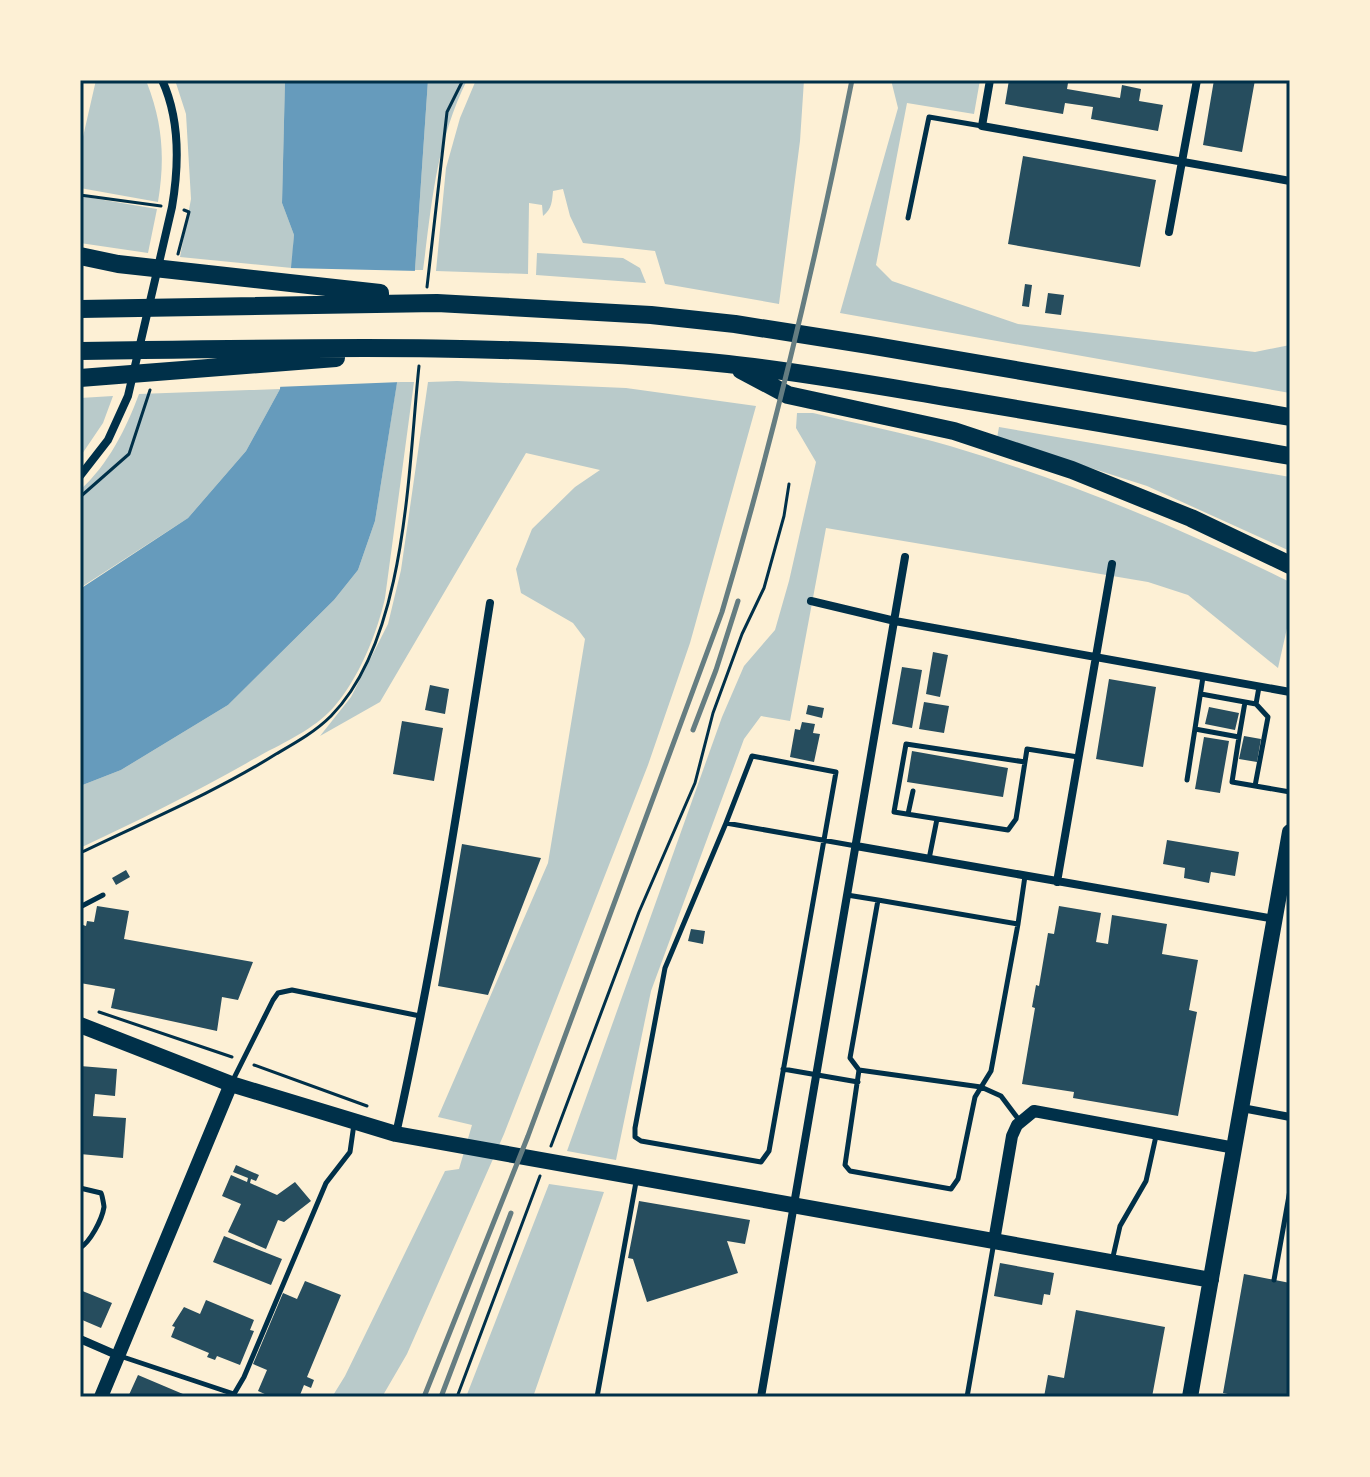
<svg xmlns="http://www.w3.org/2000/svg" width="1370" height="1477" viewBox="0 0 1370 1477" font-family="Inter,sans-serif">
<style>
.green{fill:#b9caca}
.water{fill:#669bbc}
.pier{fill:#fdf0d5}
.building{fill:#264d5e}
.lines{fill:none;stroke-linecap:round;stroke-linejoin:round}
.path{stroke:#003049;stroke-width:3}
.service{stroke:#003049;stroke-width:5}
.minor{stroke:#003049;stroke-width:8}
.tertiary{stroke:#003049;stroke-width:12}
.secondary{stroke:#003049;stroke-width:14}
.primary{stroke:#003049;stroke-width:16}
.motorway{stroke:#003049;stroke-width:18}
.rail{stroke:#657d81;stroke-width:5}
.neatline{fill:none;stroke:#003049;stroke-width:3}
</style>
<rect width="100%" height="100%" fill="#fdf0d5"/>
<!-- green -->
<path class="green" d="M96,80h49l2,3c16,41 18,76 11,119l-78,-14v-38z
M175,80h110l-3,123 12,32 -2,33 -112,-11 11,-58 -5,-85z
M428,80h39c-31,63 -35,122 -44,190h-8z
M476,80h328l-4,61 -21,163 -114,-20 -10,-33 -72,-8 -13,-27 -7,-27 -10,2c-1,10 -1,18 -10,25l-1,-11 -13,-2 -1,71 -92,-3 10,-103 14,-50z
M891,80h89l-6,34 -67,-11 -31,162 16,16 126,43 237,28 35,-7v48l-450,-80 58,-205z
M80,196l77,13 -9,44 -68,-10z
M537,253l86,5 17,10 6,15 -110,-8z
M457,381l169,7 130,18 -66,237 -42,122 -144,369 -97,220 -25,43h-50l13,-21 100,-205 14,-2 13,-44 -34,-8 110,-254 37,-224 -12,-16 -52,-30 -5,-24 16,-40 43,-42 25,-17 -74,-17 -146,249 -60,34 31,-39 37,-73 13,-54 27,-188z
M397,382h17l-29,216c-8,36 -27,82 -52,110 -19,21 -48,34 -72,47 -59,34 -119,64 -181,93v-62l41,-16 107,-65 106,-105 24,-30 17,-49z
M280,389l-34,62 -58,67 -108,70v-98c28,-25 46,-61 59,-96z
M113,396l-10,27 -23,34v-59z
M797,413h16c45,11 92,20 137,33 117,35 231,82 340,136v33l-12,53 -90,-73 -40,-13 -322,-54 -36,193 -29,-5 -17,23 -93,252 -35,169 -49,-9 155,-434 22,-51 31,-36 14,-49 27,-119 -20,-34z
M999,427l291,50v74l-143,-65 -150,-48z
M549,1184l55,8 -71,205h-67z"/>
<!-- water -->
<path class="water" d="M285,80h143l-13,190 -40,251 -17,49 -24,30 -106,105 -107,65 -41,16v-197l108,-71 58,-67 34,-62 14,-154 -12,-32z"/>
<!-- pier -->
<path class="pier" d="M288,268l131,3 -18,111 -125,5z"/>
<!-- building -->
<path class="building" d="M1009,80h44l15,3 -1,6 53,9 2,-13 19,4 -2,12 24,4 -5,26 -67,-12 2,-12 -28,-4 -2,11 -58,-10z
M1214,80h41l-13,72 -39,-7z
M1023,156l133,24 -16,87 -132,-23z
M1025,284l7,1 -3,22 -7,-1z
M1048,293l16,2 -3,20 -16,-2z
M933,652l15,3 -8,42 -14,-3z
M902,667l20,3 -10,58 -20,-4z
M1109,679l47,8 -13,80 -47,-8z
M430,685l19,4 -4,25 -20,-4z
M924,702l25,4 -5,27 -25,-4z
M808,705l16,3 -2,10 -16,-4z
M1209,707l30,6 -4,17 -30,-6z
M402,721l41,7 -9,53 -41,-7z
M802,722l13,2 -2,9 7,1 -6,28 -24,-5 5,-28 5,1z
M1244,736l17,3 -4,23 -18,-3z
M1204,737l25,4 -9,52 -25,-4z
M912,751l96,17 -5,29 -96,-15z
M1167,840l72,12 -4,24 -24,-4 -2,11 -25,-5 1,-10 -22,-4z
M462,844l79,14 -53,137 -50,-9z
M126,870l4,7 -14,8 -4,-7z
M97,906l32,5 -5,28 129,23 -15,38 -16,-3 -5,34 -106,-23 4,-19 -35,-6v-59l6,2 1,-5 7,1z
M1059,906l42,7 -5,29 12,2 4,-29 55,9 -5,30 36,6 -9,50 8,2 -19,104 -105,-18 1,-6 -52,-8 13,-76 -3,-1 4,-22 3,1 9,-53 6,1z
M691,929l14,2 -2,13 -15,-3z
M80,1066l37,3 -2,27 -20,-2 -2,22 33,2 -3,40 -43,-4z
M236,1165l23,10 -3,6 -5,-2 -1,4 27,12 18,-13 16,19 -27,21 -6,-2 -12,29 -38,-17 13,-28 -19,-8 9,-21 16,7 1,-4 -15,-6z
M639,1201l111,19 -5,24 -18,-3 11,32 -91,29 -14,-43 -5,-1z
M224,1236l58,23 -11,26 -58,-23z
M1000,1263l54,10 -4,22 -6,-1 -2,11 -48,-9z
M1244,1274l46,9v114h-48l-19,-4z
M305,1281l36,14 -34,82 7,3 -3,8 -7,-3 -4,10 6,2h-40l1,-2 -9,-4 9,-21 -14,-6 30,-71 14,6z
M80,1290l32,13 -11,25 -21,-9z
M206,1300l48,20 -4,10 4,1 -14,34 -23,-9 -2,4 -8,-3 2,-4 -38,-16 4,-10 -3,-1 12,-19 16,7z
M1076,1310l89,17 -13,70h-108l4,-22 16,3z
M138,1375l52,22h-62z"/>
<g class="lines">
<!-- path -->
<path class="path" d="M80,195l81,11
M178,254l11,-42 -5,-2
M427,287l20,-175 16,-32
M80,497l49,-43 21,-64
M80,853c66,-32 134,-60 196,-99 19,-11 39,-22 55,-38 76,-77 77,-247 88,-350
M99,1012l133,45
M254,1065l113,41
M551,1146l88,-234 56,-129 18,-70 29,-79 22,-46 20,-72 5,-32
M457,1397l83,-221"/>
<!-- service -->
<path class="service" d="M908,218l21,-101 53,9
M1245,702l11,2 12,13 -13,69
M1256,704l3,-17
M1195,729l44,8 6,-35 -44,-8
M1239,737l-7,45 58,10
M1025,762l-119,-18 -12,68 114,18 8,-11 11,-70 51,8
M1187,780l16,-103
M908,814l5,-23
M726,823l26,-67 84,16 -67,379 -8,11 -120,-21 -6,-4v-9l30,-160 61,-145 130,23
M929,859l8,-40
M847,895l31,5
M878,900l140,24 -27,147 -16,26 -17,82 -7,10 -101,-18 -5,-6 14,-95 -9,-12z
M80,907l23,-12
M1018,924l7,-48
M783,1069l75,13
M859,1070l122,17 20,9 18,24
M232,1082l41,-82 5,-7 14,-3 128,26
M80,1188l21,5c1,1 3,13 3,14 -2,13 -14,35 -24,41
M1112,1261l8,-35 26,-45 10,-45
M1274,1280l16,-90
M120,1356l114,38 10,-17 82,-194 24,-31 4,-28
M597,1397l39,-215
M967,1397l27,-155"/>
<!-- minor -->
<path class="minor" d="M990,80l-8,46 308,55
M1169,232l28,-152
M80,476l28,-36 20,-44 44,-189c7,-41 8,-88 -10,-127
M811,601l84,20 395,71
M856,846l419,73
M1057,882l55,-318
M1242,1108l48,9
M396,1134c39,-175 66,-353 94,-531
M80,1339l39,17
M761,1397l144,-840"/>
<!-- tertiary -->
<path class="tertiary" d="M994,1241l18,-105 5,-11 17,-14 201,37"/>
<!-- secondary -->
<path class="secondary" d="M101,1397l130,-313"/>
<!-- primary -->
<path class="primary" d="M80,1025l151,59 165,50 815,146
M1190,1397l100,-565"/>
<!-- motorway -->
<path class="motorway" d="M80,256l38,8 262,29
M80,309l357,-6 214,12 84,9 134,21 421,72
M80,351c216,-3 433,-9 648,13 73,8 146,21 218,33 115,19 229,39 344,59
M741,370l47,25 166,36 118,39 119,48 99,47
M80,378l256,-20"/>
<!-- rail -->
<path class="rail" d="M693,730l23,-60 22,-69
M424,1397l104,-261 194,-524c52,-175 94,-353 130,-532
M441,1397l70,-184"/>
</g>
<!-- border -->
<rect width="1370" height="1477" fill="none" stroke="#fdf0d5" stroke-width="164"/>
<rect x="82" y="82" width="1206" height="1313" class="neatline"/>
</svg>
